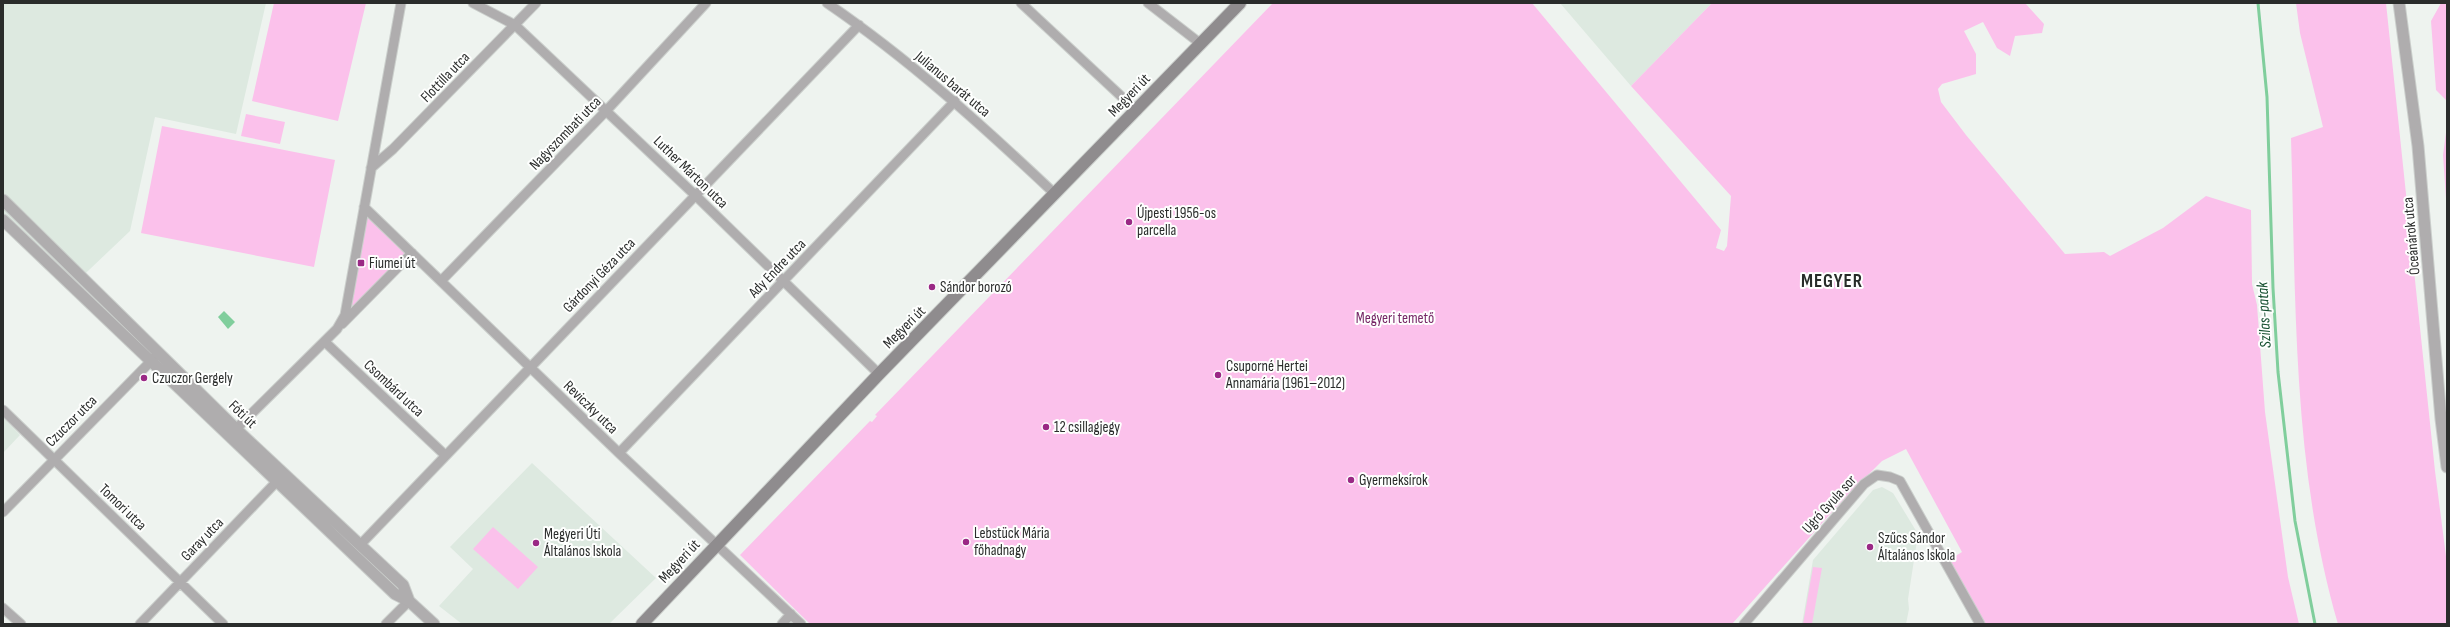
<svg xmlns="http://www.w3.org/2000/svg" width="2450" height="627" viewBox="0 0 2450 627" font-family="'Sofia Sans Condensed',sans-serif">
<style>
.built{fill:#dde9e0}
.green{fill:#fbc1eb}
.water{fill:#80ce9c}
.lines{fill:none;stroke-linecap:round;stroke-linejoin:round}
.stream{stroke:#80ce9c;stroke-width:3}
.minor-casing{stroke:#cbcfcc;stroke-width:11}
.tertiary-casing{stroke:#cbcfcc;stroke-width:13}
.secondary-casing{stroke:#cbcfcc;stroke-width:14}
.minor{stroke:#afadae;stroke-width:9}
.tertiary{stroke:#afadae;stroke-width:11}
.secondary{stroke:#8f8c8e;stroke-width:12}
.poi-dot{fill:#9a2885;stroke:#fefffe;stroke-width:1.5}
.labels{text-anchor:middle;stroke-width:4;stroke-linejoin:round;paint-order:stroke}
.street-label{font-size:15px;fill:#2a2c2b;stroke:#fefffe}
.poi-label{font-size:15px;fill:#2a2c2b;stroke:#fefffe;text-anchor:start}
.park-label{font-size:15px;fill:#762666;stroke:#fefffe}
.water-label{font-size:16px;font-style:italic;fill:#155030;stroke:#fefffe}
.district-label{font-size:19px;font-weight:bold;letter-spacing:1px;fill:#282c29;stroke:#fefffe}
</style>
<rect width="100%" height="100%" fill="#eef3ef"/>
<!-- built -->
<path class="built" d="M3,3h263l-30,131 -81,-17 -25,114 -61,58 -66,-61z
M1560,3h152l-81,83z
M3,417l17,18 -17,18z
M532,463l124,115 -47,46h-147l-23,-18 34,-37 -23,-22z
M1882,487l11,6 25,41 -10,65 1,10 -3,15h-104l11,-64 60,-70z"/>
<!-- green -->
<path class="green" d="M274,3h92l-28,118 -86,-20z
M1273,3h259l189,227 -5,18 8,3 3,-5 4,-50 -100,-110 81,-83h313l19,21 -2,9 -27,3 -5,20 -13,-8 -14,-26 -19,9 12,23v20l-34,10 -4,5 3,13 25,33 99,119 39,-2 6,4 53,-28 43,-32 45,14 1,74 5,21 8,107 23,165 11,47h-319l-36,-61 18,-11 -56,-103 -24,12 -42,42 -108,121h-922l-70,-69 130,-134 2,1 5,-6 -2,-1z
M2296,3h90l49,468 12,93v60h-109c-46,-157 -42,-324 -47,-486l32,-11 -23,-94z
M2441,3h6v98l-11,-11 -5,-69z
M246,114l39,8 -5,22 -39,-8z
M2447,125v88l-4,-58z
M162,126l173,34 -21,107 -173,-34z
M364,207l48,46 -53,54 -11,-3z
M493,527l45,40 -20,22 -45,-40z
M1813,567l9,1 -10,56h-9z"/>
<!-- water -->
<path class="water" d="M224,311l11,11 -7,7 -10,-12z"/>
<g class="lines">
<!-- stream -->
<path class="stream" d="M2258,3l9,94 6,191 5,84 17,149 20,103"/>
<defs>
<path id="minor" d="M473,3l42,22 180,170 184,179
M827,3c82,56 156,123 228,191
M1021,3l116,108
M1148,3l53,41
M371,168l22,-19 143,-146
M364,207l255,246 182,171
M441,281l165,-170 100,-108
M342,324l70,-71
M325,342l120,113
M3,410l220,214
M236,429l101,-100 8,-14 56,-312
M619,453l336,-352
M3,512l152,-155
M360,545l499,-520
M3,608l18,16
M140,624l142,-148
M386,624l23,-23
M782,624l9,-10
M1744,624l120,-140 13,-9 13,2 10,4 80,143"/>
<path id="tertiary" d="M2399,3l19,143 23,273 6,48
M3,200l233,229 167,156 6,16
M3,220l392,374 14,7 25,23"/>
<path id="secondary" d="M642,624l237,-250 361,-371"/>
</defs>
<!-- minor casing -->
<use href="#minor" class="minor-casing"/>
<!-- tertiary casing -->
<use href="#tertiary" class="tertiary-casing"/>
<!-- secondary casing -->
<use href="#secondary" class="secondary-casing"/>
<!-- minor -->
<use href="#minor" class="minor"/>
<!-- tertiary -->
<use href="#tertiary" class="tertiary"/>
<!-- secondary -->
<use href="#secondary" class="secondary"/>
</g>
<!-- markers -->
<g class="poi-dot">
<circle cx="1129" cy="222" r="4"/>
<rect x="357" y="259" width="8" height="8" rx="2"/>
<circle cx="932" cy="287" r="4"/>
<circle cx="1218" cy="375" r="4"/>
<circle cx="144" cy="378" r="4"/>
<circle cx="1046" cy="427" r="4"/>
<circle cx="1351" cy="480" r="4"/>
<circle cx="966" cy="542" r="4"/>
<circle cx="536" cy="543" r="4"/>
<circle cx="1870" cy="547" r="4"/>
</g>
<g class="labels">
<!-- street labels -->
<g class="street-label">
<text transform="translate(445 77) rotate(-46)" y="5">Flottilla utca</text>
<text transform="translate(953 84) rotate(40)" y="5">Julianus barát utca</text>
<text transform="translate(1129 95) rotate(-46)" y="5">Megyeri út</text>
<text transform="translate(565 133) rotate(-46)" y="5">Nagyszombati utca</text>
<text transform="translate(691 172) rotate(44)" y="5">Luther Márton utca</text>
<text transform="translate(2411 236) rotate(-95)" y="5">Óceánárok utca</text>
<text transform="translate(777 268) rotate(-46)" y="5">Ady Endre utca</text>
<text transform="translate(599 275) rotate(-46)" y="5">Gárdonyi Géza utca</text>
<text transform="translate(904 327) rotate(-45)" y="5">Megyeri út</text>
<text transform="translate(394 388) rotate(43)" y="5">Csombárd utca</text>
<text transform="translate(591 407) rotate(44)" y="5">Reviczky utca</text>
<text transform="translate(243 414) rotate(44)" y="5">Fóti út</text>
<text transform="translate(71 421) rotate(-45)" y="5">Czuczor utca</text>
<text transform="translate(1829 504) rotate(-48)" y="5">Ugró Gyula sor</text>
<text transform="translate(123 507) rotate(44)" y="5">Tomori utca</text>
<text transform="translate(202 539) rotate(-46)" y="5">Garay utca</text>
<text transform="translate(679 561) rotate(-47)" y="5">Megyeri út</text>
</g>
<!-- poi labels -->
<g class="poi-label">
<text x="1137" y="218">Újpesti 1956-os<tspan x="1137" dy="17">parcella</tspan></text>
<text x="369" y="268">Fiumei út</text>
<text x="940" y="292">Sándor borozó</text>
<text x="1226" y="371">Csuporné Hertei<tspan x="1226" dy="17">Annamária (1961–2012)</tspan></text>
<text x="152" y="383">Czuczor Gergely</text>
<text x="1054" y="432">12 csillagjegy</text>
<text x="1359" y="485">Gyermeksírok</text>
<text x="974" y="538">Lebstück Mária<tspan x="974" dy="17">főhadnagy</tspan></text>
<text x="544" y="539">Megyeri Úti<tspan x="544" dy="17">Általános Iskola</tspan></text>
<text x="1878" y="543">Szűcs Sándor<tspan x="1878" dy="17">Általános Iskola</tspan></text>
</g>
<!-- park labels -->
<g class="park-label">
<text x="1395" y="323">Megyeri temető</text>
</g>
<!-- water labels -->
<g class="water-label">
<text transform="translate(2263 315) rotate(-93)" y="6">Szilas-patak</text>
</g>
<!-- district labels -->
<g class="district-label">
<text x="1832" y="287">MEGYER</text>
</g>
</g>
<!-- border -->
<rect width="2450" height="627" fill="none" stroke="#2a2c2b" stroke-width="8"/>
</svg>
